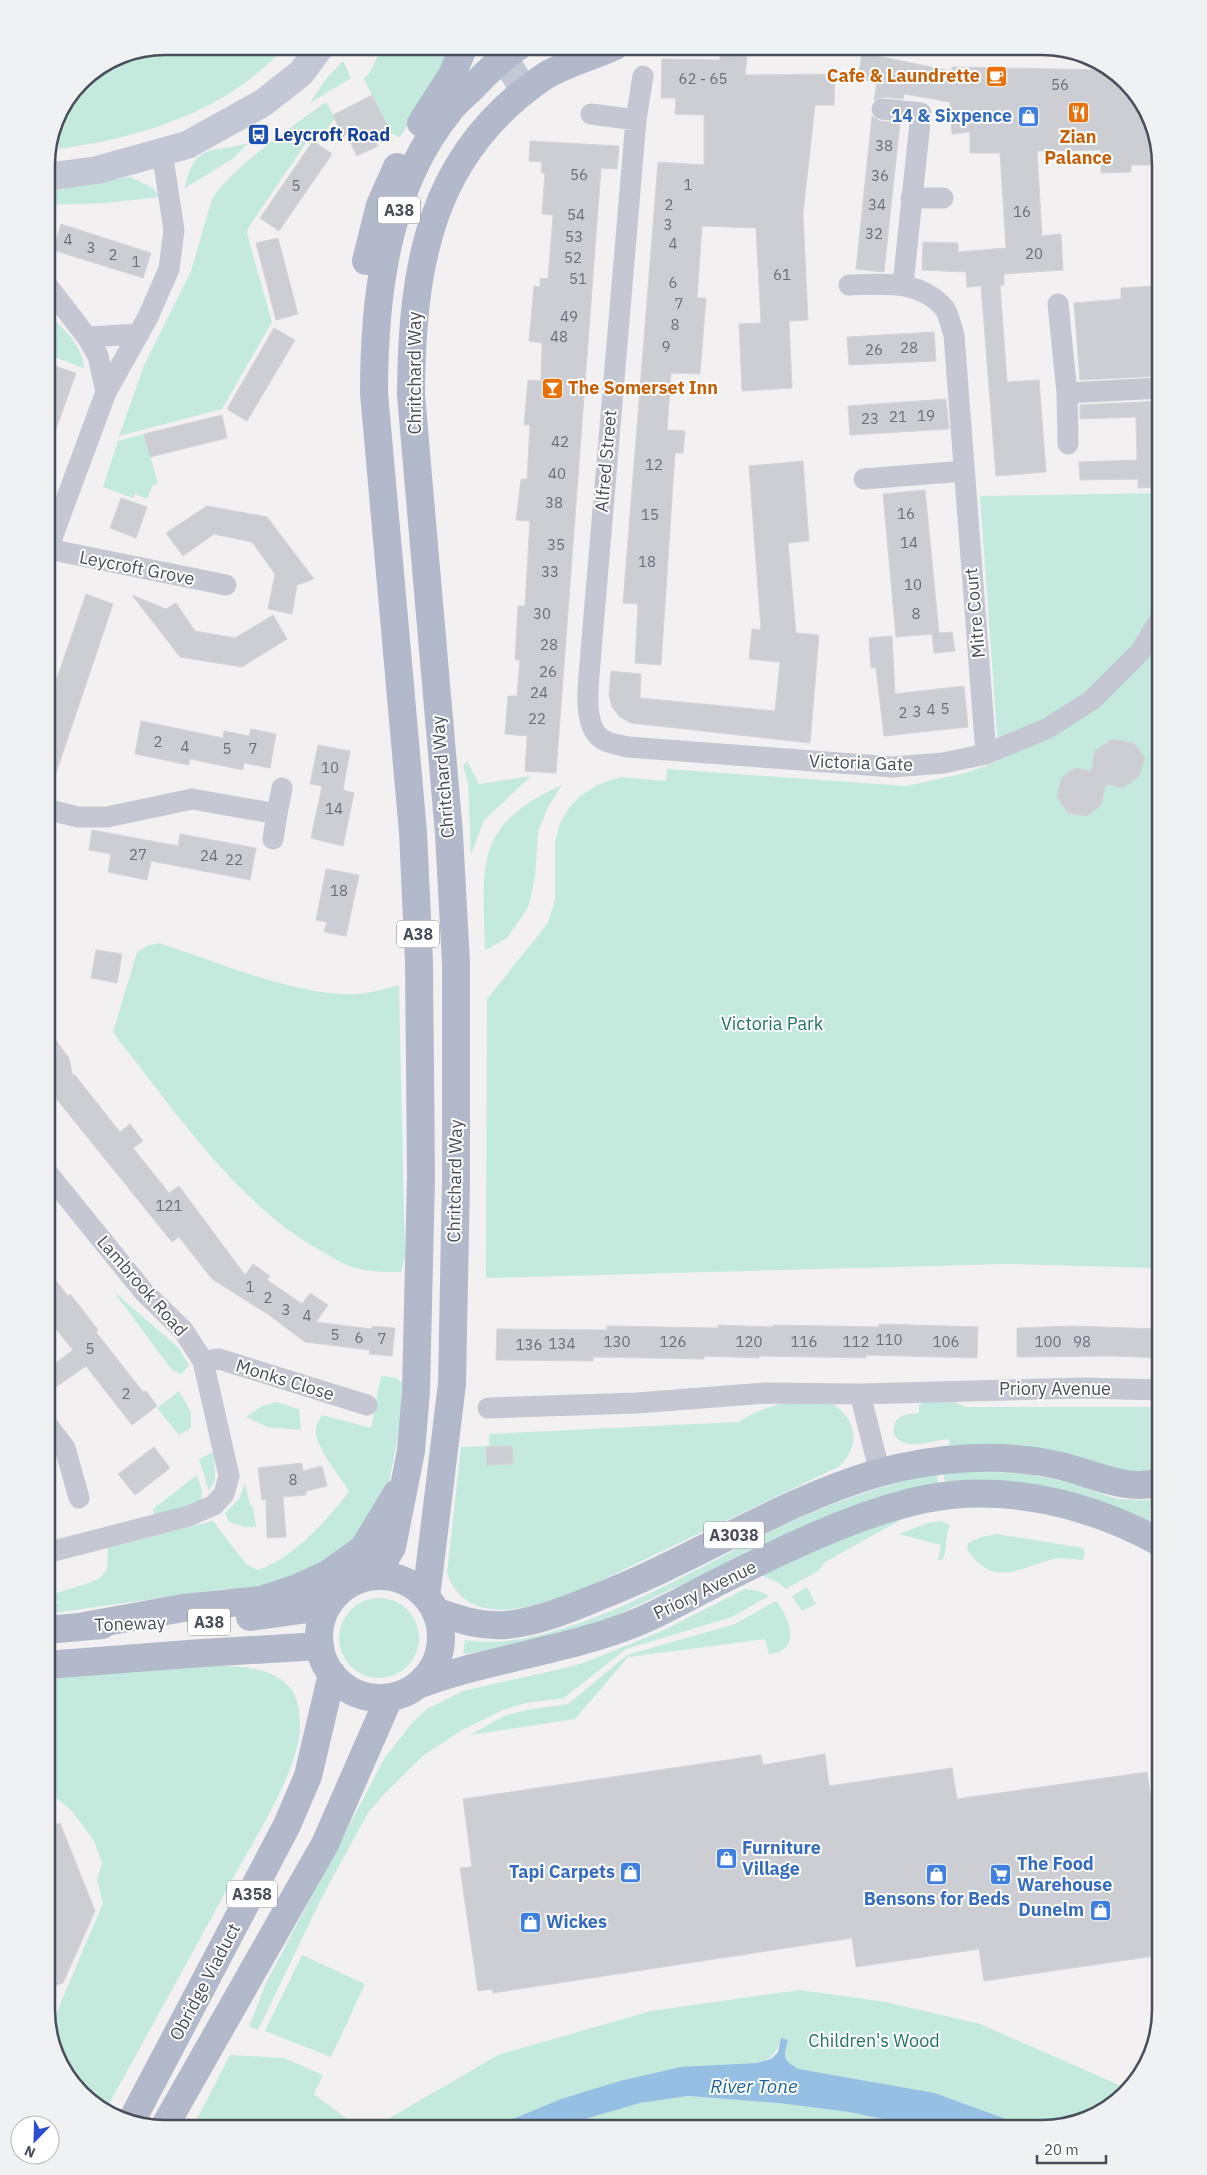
<svg xmlns="http://www.w3.org/2000/svg" width="1207" height="2175" viewBox="0 0 1207 2175" font-family="'IBM Plex Sans',sans-serif">
<style>
.green{fill:#c3eadc}
.water{fill:#95bfe3}
.building{fill:#cdced3;stroke:#d4d4da}
.lines{fill:none;stroke-linecap:round;stroke-linejoin:round}
.street{stroke:#c5c8d3;stroke-width:21}
.secondary{stroke:#c4c8d6;stroke-width:28}
.primary{stroke:#b2b9cb;stroke-width:28}
.labels{text-anchor:middle;stroke-width:4;stroke-linejoin:round;paint-order:stroke}
.number-label{font-size:15px;fill:#6a6e79}
.shield{fill:#fff;stroke:#80838c;stroke-width:1}
.shield-label{font-size:16px;font-weight:bold;fill:#494e5b}
.food-label{font-size:18px;font-weight:bold;fill:#c56008;stroke:#fff;text-anchor:end}
.shop-label{font-size:18px;font-weight:bold;fill:#366cbe;stroke:#fff;text-anchor:end}
.transit-label{font-size:18px;font-weight:bold;fill:#164399;stroke:#fff;text-anchor:start}
.street-label{font-size:18px;fill:#494e5b;stroke:#fff}
.park-label{font-size:18px;fill:#21755f;stroke:#fff}
.water-label{font-size:19px;font-style:italic;fill:#1c629b;stroke:#fff}
.rim{fill:none;stroke:#494e5b;stroke-width:2.5}
</style>
<rect width="100%" height="100%" fill="#f2f0f0"/>
<!-- green -->
<path class="green" d="M165,46h121c-59,65 -143,91 -227,103l-2,-14 -3,-4c8,-34 33,-60 64,-75 13,-6 33,-7 47,-10z
M383,46h72l-37,65 -18,26 -9,-4 -27,-54c11,-10 11,-22 19,-33z
M343,61l8,17 -41,25 16,-24z
M326,102l9,16 -19,26 -6,-7 -62,91 -1,6 25,88 -50,87 -103,27 26,-73 46,-92 21,-72c20,-32 82,-74 114,-97z
M248,143l-14,15 -49,30c10,-47 27,-34 63,-45z
M130,177l23,11 7,9 -55,6 -59,2v-9l13,-8 12,-3z
M46,312c16,15 37,33 38,56l-38,-14z
M144,434l14,50 -5,1 -6,14 -12,-5 -2,4 -30,-11 15,-46z
M1161,493v775l-154,-4 -521,14 1,-279 61,-76 7,-23v-58l5,-19 9,-15 11,-12 17,-11 23,-8 46,4 1,-12 239,17 60,-13 33,-12 -19,-265z
M467,761l12,23 52,-8 -47,44 -13,35 -3,-73 -5,-16z
M562,785l-14,22 -10,25 -3,46 -7,30 -21,30 -22,12c-2,-85 -12,-125 77,-165z
M159,943c59,19 138,54 199,51 14,-1 28,-6 41,-9l6,271 -4,16c-16,0 -33,0 -49,-5 -9,-3 -19,-9 -27,-14 -85,-45 -148,-140 -207,-214l-5,-7 24,-80 10,-6z
M114,1292l65,56 10,18 -8,8 -9,-4z
M381,1376l16,2 5,5 -2,43 -12,61 -8,22 -39,45 -76,37 -42,-2 -177,25v-9l16,-2 -7,-1 -2,-8 36,-11 11,-5 7,-9 1,-21 105,-27 33,43 12,6c34,-11 71,-51 91,-79 -8,-13 -36,-47 -33,-62 0,-5 4,-10 6,-14l49,13z
M179,1391l12,21v16l-12,7 -22,-27z
M825,1400c29,13 39,41 15,66l-265,127c-42,14 -108,37 -128,-20l14,-126 28,-1v-12l249,-12c31,-19 52,-21 87,-22z
M926,1400l27,1 12,6h189l7,-4v66l-30,4 -139,-28 -42,1 -1,-7c-18,1 -44,14 -55,-5 -2,-18 10,-20 25,-21v-8z
M276,1402l23,7 2,21 -34,-3 -21,-10 16,-11z
M211,1453l3,1 1,26 -6,11 -10,-32z
M981,1471l47,3 40,8 49,17 34,1 -2,24 -204,-41 -2,-10z
M937,1473l1,11 -223,85 -111,52 -28,9 -110,24 -3,-1 2,-13c95,16 236,-76 321,-116 49,-23 98,-39 151,-51z
M197,1475l5,16 -1,9 -28,12 -19,5 -1,-8z
M245,1483l5,22 3,2 3,20h-11l-16,-5 -4,-9 14,-14z
M943,1512l-39,6 -79,44 -7,9 -32,18 -9,-7 -21,-9 85,-37 63,-18z
M941,1521l9,4c-6,12 -2,29 -8,35h-4l3,-15 -42,-11 29,-11z
M997,1534l86,14 2,4 -2,8c-9,-1 -21,-3 -30,-1 -35,9 -60,30 -86,-10l1,-6 13,-6z
M807,1587l9,17 -14,7 -10,-15z
M745,1589l14,2 10,5 -37,21 -106,32 -62,49 -38,5 -23,7 -41,20 -38,25 -40,39 -16,19 -46,84 -64,133 -9,-3 17,-44 118,-224 28,-36 15,-14 36,-18 106,-24 20,-6 75,-31z
M339 1638a40 40 0 1 1 80 0a40 40 0 1 1-80 0Z
M776,1601c14,17 26,51 -7,53l-4,-15 -137,18 -53,62 -105,16 34,-19 23,-6 41,-6 59,-49 108,-31z
M192,1666c32,1 77,-5 99,23 9,11 10,35 8,48 -6,42 -45,103 -66,141 -42,78 -85,155 -128,233l-6,-2 -44,-53 -5,-28 53,-125 -6,-23 5,-17 -8,-22 -22,-30 -26,-22v-111z
M302,1955l63,29 -34,73 -66,-26z
M800,1990l86,12 94,22 146,64 -38,32 -55,9 -98,-36 -136,-24c-16,-9 -16,-11 -11,-29l-7,-2c-8,32 -33,26 -60,27l-232,64h-118l127,-74 153,-44z
M230,2055l54,3 39,17 -9,19 46,35h-168z
M688,2096l90,7 71,9 80,17h-378l89,-26z"/>
<!-- water -->
<path class="water" d="M781,2038l7,2c-5,18 -5,20 11,29l136,24 98,36h-104l-80,-17 -71,-9 -90,-7 -48,7 -89,26h-62l72,-30 59,-18 61,-14 76,-4 14,-4 7,-7z"/>
<!-- building -->
<path class="building" d="M862,53l89,18 1,-4 160,3 40,49 9,46h-30v7l-30,1v-23l-64,1 5,85 19,-2 2,36 -59,4v11h-4l7,97 32,-2 7,92 -50,4 -15,-190 -14,1 -1,-15 -44,-2 1,-28 35,1v9l48,-4 -6,-95h-30v-21l-18,2 -2,-32 -46,-8 -1,5 -20,-2 -9,3 3,-18 -19,-3z
M720,55l27,1 -2,19 90,-1 -1,31h-19l-12,108 5,107 -19,1 3,67 -50,3 -3,-67 22,-1 -5,-95 -54,-2 -5,72h9l-6,76 -29,-1 -4,57 18,1 -2,22h-8l-14,212 -26,-2 3,-59 -15,-1 35,-441 46,3v-50l-29,-1 1,-16h-15l1,-39 58,1z
M372,95l-1,3 2,-1 18,36 -16,8 3,5 -21,10 -11,-22 -3,3 -10,-22z
M872,116l8,5 20,2 -16,149 -28,-3z
M313,141l19,13 -53,77 -19,-13z
M530,141l89,5 -2,23 -16,-1 -45,605 -31,-2 2,-35 -22,-2 3,-38h9l3,-36h-5l3,-54h7l5,-85 -14,-1 5,-41h6l3,-54h-6l4,-45 13,1 1,-38 -13,-2 5,-55 6,1v-9l8,1 5,-64 -11,-1 3,-41h-4l1,-11 -13,-1z
M61,224l90,29 -8,25 -90,-28z
M278,238l20,76 -22,6 -20,-77z
M1157,286l4,49v41l-81,4 -6,-77 47,-4v-11z
M274,328l21,12 -48,81 -20,-12z
M934,332l2,29 -87,4 -2,-28z
M52,365l24,8 -27,76h-3v-69z
M946,399l3,30 -99,6 -2,-29z
M1161,401v86l-23,1v-9l-58,1 -1,-18 58,-2 -1,-43 -56,2v-14z
M222,415l5,23 -77,19 -6,-23z
M803,461l6,80 -21,2 8,90 23,2 -9,108 -179,-20 -11,-6 -8,-10 -3,-12 2,-24 30,3 -1,24 135,13 5,-49 -31,-3 3,-30 9,1 -12,-164z
M925,490l14,143 13,-1 3,19 -21,2 -2,-19 -36,3 -13,-143z
M121,498l26,9 -11,31 -26,-10z
M207,506l60,11 47,62 -17,6 -5,29 -24,-5 7,-35 -23,-32 -38,-8 -31,22 -17,-23z
M86,594l27,10 -64,190 -3,-1v-83z
M132,595l34,14 10,-6 19,28 40,7 38,-23 14,24 -45,28 -62,-10z
M892,636l3,58 69,-8 4,41 -84,9 -8,-68h-5l-2,-30z
M141,721l82,17 1,-7 25,5 2,-7 25,5 -6,34 -26,-5 -1,7 -53,-11 -1,6 -54,-11z
M1112,739l22,4 11,15 -6,18 -16,12 -17,-4 -5,21 -14,11 -19,-3 -11,-16 4,-19 14,-10 16,3 4,-20z
M318,745l32,6 -7,39 11,3 -11,53 -32,-8 11,-52 -12,-2z
M92,830l86,16 2,-12 76,14 -6,32 -99,-19 -4,19 -39,-8 3,-18 -22,-4z
M326,869l33,6 -13,61 -22,-4 3,-10 -11,-2z
M96,950l26,4 -5,29 -26,-5z
M46,1027l23,31 4,20 1,-4 46,58 10,-8 13,17 -10,7 36,45 10,-7 66,89 8,-11 17,12 -3,4 35,24 8,-11 18,12 -12,17 56,7v-3l23,2 -3,28 -23,-2 1,-4 -65,-8 -36,-27 -57,-36 -33,-42 -7,5 -126,-156z
M46,1268l22,28 2,-2 12,15 16,21 -2,2 47,60 3,-1 11,15 -25,19 -46,-59 -40,28v-24l27,-20 -27,-33z
M879,1324l99,3 -1,31 -111,-3v3l-107,-2v2l-55,-2v3l-111,-2v4l-97,-1 1,-31 110,1v-4l111,2v-3l55,2v-2l106,2z
M1072,1326l89,3v29l-48,-2 -96,1v-29z
M512,1446l1,18 -26,1 -1,-18z
M154,1447l16,21 -35,27 -17,-21z
M302,1463l1,8 19,-5 5,20 -21,5v4l-23,2 3,40 -19,1 -1,-39 -4,1 -4,-32z
M825,1754l4,32 123,-18 5,31 190,-27 14,94v89l-177,26 -5,-32 -123,18 -4,-29 -359,55 -1,-4 -14,2 -18,-123 12,-1 -9,-68 298,-44 2,10z
M60,1823l35,88 -32,72 -17,6v-161z"/>
<g class="lines">
<!-- street -->
<path class="street" d="M643,76l-7,44 -45,531c-1,23 -11,74 11,88 7,5 18,6 26,8l265,20 50,-4 43,-9 62,-26 44,-28 48,-48 21,-34
M882,109l39,4 -18,171
M591,114l45,6
M911,198h32
M46,284l41,53 11,19 8,36
M849,285c33,-1 72,-6 96,24 4,6 6,18 9,26l32,419
M1058,304l9,89
M87,337l52,-3
M1068,444l-1,-51 94,-5
M864,479l100,-8
M48,549l178,36
M46,554l60,-162 42,-75 21,-48 5,-39 -12,-78
M46,809l32,8h29l85,-18 85,15 5,-26
M273,839l4,-25
M203,1361l16,-2 148,46
M860,1394l20,79
M488,1408l149,-5 129,-10 94,1 224,-6 77,2
M46,1423l19,25 14,50
M46,1553l143,-37 25,-11 10,-11 5,-18 -26,-115 -20,-31 -39,-38 -98,-121"/>
<!-- secondary -->
<path class="secondary" d="M496,46l29,45
M46,177l51,-7 90,-25 76,-42 38,-30 20,-27"/>
<!-- primary -->
<path class="primary" d="M421,123l31,-48 12,-29
M366,261l14,-56 17,-38
M375,1576l17,-29 19,-96 5,-60 5,-214 -2,-215 -6,-130 -39,-439c0,-96 12,-205 76,-283 7,-9 16,-16 24,-24 14,-15 28,-29 45,-40
M319 1637a61 61 0 1 1 122 0a61 61 0 1 1-122 0Z
M426,1597l26,-213 4,-205v-216l-7,-129 -38,-439c1,-129 18,-241 134,-319 19,-12 49,-20 70,-30
M435,1611c24,8 45,16 71,14 31,-3 63,-16 92,-28 94,-36 183,-96 280,-124 57,-16 124,-21 183,-7 33,8 65,26 100,16
M250,1617l51,-7 31,-11
M84,1626l99,-18 78,-8 36,-12 31,-14 35,-25 34,-56
M46,1630l56,-5
M46,1665l156,-12 118,-7
M418,1685c72,-27 149,-34 220,-63 27,-11 52,-26 78,-39 62,-31 141,-70 209,-84 80,-16 166,5 236,44
M132,2120l155,-295 21,-49 24,-102
M163,2129l162,-285 64,-146"/>
</g>
<!-- icons -->
<defs>
<symbol id="cafe-square" viewBox="-11 -11 22 22"><rect x="-9" y="-9" width="18" height="18" rx="4" fill="#e8710a" stroke="#fff"/><path d="M-5.5-4.5H6V0H3Q3 3.5 0 3.5H-2.5Q-5.5 3.5-5.5 0ZM3-3.2v2h1.7v-2ZM-6 4.5H4V6H-6Z" fill="#fff"/></symbol>
<symbol id="restaurant-square" viewBox="-11 -11 22 22"><rect x="-9" y="-9" width="18" height="18" rx="4" fill="#e8710a" stroke="#fff"/><path d="M-5-6h1v4h1v-4h1v4h1v-4h1v5L-1.5 .5V6h-2V.5L-5-1ZM5-6V6H3V1.5H1.5Q1.5-4 5-6Z" fill="#fff"/></symbol>
<symbol id="shop-square" viewBox="-11 -11 22 22"><rect x="-9" y="-9" width="18" height="18" rx="4" fill="#3f7fe0" stroke="#fff"/><path d="M-5-2.5h2.3a2.7 3.5 0 0 1 5.4 0H5L5.5 6h-11ZM-1.5-2.5h3a1.5 2.3 0 0 0-3 0Z" fill="#fff"/></symbol>
<symbol id="bus-square" viewBox="-11 -11 22 22"><rect x="-9" y="-9" width="18" height="18" rx="4" fill="#1a4fb4" stroke="#fff"/><path d="M-5-6H5V4H4V6H2V4H-2V6H-4V4H-5ZM-3.5-4V0h7V-4ZM-3.5 1.2v1.5H-2V1.2ZM2 1.2v1.5H3.5V1.2Z" fill="#fff"/></symbol>
<symbol id="bar-square" viewBox="-11 -11 22 22"><rect x="-9" y="-9" width="18" height="18" rx="4" fill="#e8710a" stroke="#fff"/><path d="M-6-5H6L.8 .8V4.5H3.5V6h-7V4.5H-.8V.8Z" fill="#fff"/></symbol>
<symbol id="supermarket-square" viewBox="-11 -11 22 22"><rect x="-9" y="-9" width="18" height="18" rx="4" fill="#3f7fe0" stroke="#fff"/><path d="M-6-5.5h2.5l.6 2H6L4.5 2H-2.5L-4.4-4H-6ZM-1.5 3.2a1.3 1.3 0 1 0 .1 0ZM3 3.2a1.3 1.3 0 1 0 .1 0Z" fill="#fff"/></symbol>
</defs>
<g fill-rule="evenodd">
<use href="#cafe-square" x="984" y="64" width="25" height="25"/>
<use href="#restaurant-square" x="1066" y="100" width="25" height="25"/>
<use href="#shop-square" x="1016" y="104" width="25" height="25"/>
<use href="#bus-square" x="246" y="122" width="25" height="25"/>
<use href="#bar-square" x="540" y="376" width="25" height="25"/>
<use href="#shop-square" x="714" y="1846" width="25" height="25"/>
<use href="#shop-square" x="618" y="1860" width="25" height="25"/>
<use href="#shop-square" x="924" y="1862" width="25" height="25"/>
<use href="#supermarket-square" x="988" y="1862" width="25" height="25"/>
<use href="#shop-square" x="1088" y="1898" width="25" height="25"/>
<use href="#shop-square" x="518" y="1910" width="25" height="25"/>
</g>
<g class="labels">
<!-- number labels -->
<g class="number-label">
<text x="703" y="84">62 - 65</text>
<text x="1060" y="90">56</text>
<text x="884" y="151">38</text>
<text x="579" y="180">56</text>
<text x="880" y="181">36</text>
<text x="688" y="190">1</text>
<text x="296" y="191">5</text>
<text x="669" y="210">2</text>
<text x="877" y="210">34</text>
<text x="1022" y="217">16</text>
<text x="576" y="220">54</text>
<text x="668" y="230">3</text>
<text x="874" y="239">32</text>
<text x="574" y="242">53</text>
<text x="68" y="245">4</text>
<text x="673" y="249">4</text>
<text x="91" y="253">3</text>
<text x="1034" y="259">20</text>
<text x="113" y="260">2</text>
<text x="573" y="263">52</text>
<text x="136" y="267">1</text>
<text x="782" y="280">61</text>
<text x="578" y="284">51</text>
<text x="673" y="288">6</text>
<text x="679" y="309">7</text>
<text x="569" y="322">49</text>
<text x="675" y="330">8</text>
<text x="559" y="342">48</text>
<text x="666" y="352">9</text>
<text x="909" y="353">28</text>
<text x="874" y="355">26</text>
<text x="926" y="421">19</text>
<text x="898" y="422">21</text>
<text x="870" y="424">23</text>
<text x="560" y="447">42</text>
<text x="654" y="470">12</text>
<text x="557" y="479">40</text>
<text x="554" y="508">38</text>
<text x="906" y="519">16</text>
<text x="650" y="520">15</text>
<text x="909" y="548">14</text>
<text x="556" y="550">35</text>
<text x="647" y="567">18</text>
<text x="550" y="577">33</text>
<text x="913" y="590">10</text>
<text x="542" y="619">30</text>
<text x="916" y="619">8</text>
<text x="549" y="650">28</text>
<text x="548" y="677">26</text>
<text x="539" y="698">24</text>
<text x="945" y="714">5</text>
<text x="931" y="715">4</text>
<text x="917" y="717">3</text>
<text x="903" y="718">2</text>
<text x="537" y="724">22</text>
<text x="158" y="747">2</text>
<text x="185" y="752">4</text>
<text x="227" y="754">5</text>
<text x="253" y="754">7</text>
<text x="330" y="773">10</text>
<text x="334" y="814">14</text>
<text x="138" y="860">27</text>
<text x="209" y="861">24</text>
<text x="234" y="865">22</text>
<text x="339" y="896">18</text>
<text x="169" y="1211">121</text>
<text x="250" y="1292">1</text>
<text x="268" y="1303">2</text>
<text x="286" y="1315">3</text>
<text x="307" y="1321">4</text>
<text x="335" y="1340">5</text>
<text x="359" y="1343">6</text>
<text x="382" y="1344">7</text>
<text x="889" y="1345">110</text>
<text x="617" y="1347">130</text>
<text x="673" y="1347">126</text>
<text x="749" y="1347">120</text>
<text x="804" y="1347">116</text>
<text x="856" y="1347">112</text>
<text x="946" y="1347">106</text>
<text x="1048" y="1347">100</text>
<text x="1082" y="1347">98</text>
<text x="562" y="1349">134</text>
<text x="529" y="1350">136</text>
<text x="90" y="1354">5</text>
<text x="126" y="1399">2</text>
<text x="293" y="1485">8</text>
</g>
<!-- shield labels -->
<g class="shield">
<rect x="378" y="196.5" width="42" height="27" rx="4"/>
<rect x="397" y="920.5" width="42" height="27" rx="4"/>
<rect x="704" y="1521.5" width="60" height="27" rx="4"/>
<rect x="188" y="1608.5" width="42" height="27" rx="4"/>
<rect x="227" y="1880.5" width="50" height="27" rx="4"/>
</g>
<g class="shield-label">
<text x="399" y="216">A38</text>
<text x="418" y="940">A38</text>
<text x="734" y="1541">A3038</text>
<text x="209" y="1628">A38</text>
<text x="252" y="1900">A358</text>
</g>
<!-- food labels -->
<g class="food-label">
<text x="980" y="82">Cafe &amp; Laundrette</text>
<text x="1078" y="143" text-anchor="middle">Zian<tspan x="1078" dy="21">Palance</tspan></text>
<text x="568" y="394" text-anchor="start">The Somerset Inn</text>
</g>
<!-- shop labels -->
<g class="shop-label">
<text x="1012" y="122">14 &amp; Sixpence</text>
<text x="742" y="1854" text-anchor="start">Furniture<tspan x="742" dy="21">Village</tspan></text>
<text x="1017" y="1870" text-anchor="start">The Food<tspan x="1017" dy="21">Warehouse</tspan></text>
<text x="615" y="1878">Tapi Carpets</text>
<text x="937" y="1905" text-anchor="middle">Bensons for Beds</text>
<text x="1084" y="1916">Dunelm</text>
<text x="546" y="1928" text-anchor="start">Wickes</text>
</g>
<!-- transit labels -->
<g class="transit-label">
<text x="274" y="141">Leycroft Road</text>
</g>
<!-- street labels -->
<g class="street-label">
<text transform="translate(415 373) rotate(-90)" y="6">Chritchard Way</text>
<text transform="translate(606 461) rotate(-85)" y="6">Alfred Street</text>
<text transform="translate(137 568) rotate(11)" y="6">Leycroft Grove</text>
<text transform="translate(975 613) rotate(-95)" y="6">Mitre Court</text>
<text transform="translate(861 763) rotate(2)" y="6">Victoria Gate</text>
<text transform="translate(443 777) rotate(-95)" y="6">Chritchard Way</text>
<text transform="translate(455 1181) rotate(-89)" y="6">Chritchard Way</text>
<text transform="translate(142 1286) rotate(49)" y="6">Lambrook Road</text>
<text transform="translate(285 1380) rotate(17)" y="6">Monks Close</text>
<text x="1055" y="1395">Priory Avenue</text>
<text transform="translate(705 1590) rotate(-26)" y="6">Priory Avenue</text>
<text transform="translate(130 1624) rotate(-2)" y="6">Toneway</text>
<text transform="translate(205 1982) rotate(-62)" y="6">Obridge Viaduct</text>
</g>
<!-- park labels -->
<g class="park-label">
<text x="772" y="1030">Victoria Park</text>
<text x="874" y="2047">Children's Wood</text>
</g>
<!-- water labels -->
<g class="water-label">
<text x="754" y="2093">River Tone</text>
</g>
</g>
<!-- crop -->
<path d="M0 0H1207V2175H0ZM165 55H1042A110 110 0 0 1 1152 165V2010A110 110 0 0 1 1042 2120H165A110 110 0 0 1 55 2010V165A110 110 0 0 1 165 55Z" fill="#f0f1f2" fill-rule="evenodd"/>
<path class="rim" d="M165 55H1042A110 110 0 0 1 1152 165V2010A110 110 0 0 1 1042 2120H165A110 110 0 0 1 55 2010V165A110 110 0 0 1 165 55Z"/>
<!-- north arrow -->
<g transform="translate(35 2140) rotate(203)"><circle r="24" fill="#ffffff" stroke="#b6b8bd"/>
<path d="M0-4L9 19L0 12L-9 19Z" fill="#2d4cce"/>
<text y="-8" font-size="14" font-weight="bold" text-anchor="middle" fill="#494e5b">N</text>
</g>
<!-- scale -->
<path d="M1037 2155v8h69v-8" fill="none" stroke="#494e5b" stroke-width="2.5"/>
<text x="1044" y="2155" font-size="15" fill="#494e5b" stroke="#ffffff" stroke-width="4" paint-order="stroke">20 m</text>
</svg>
